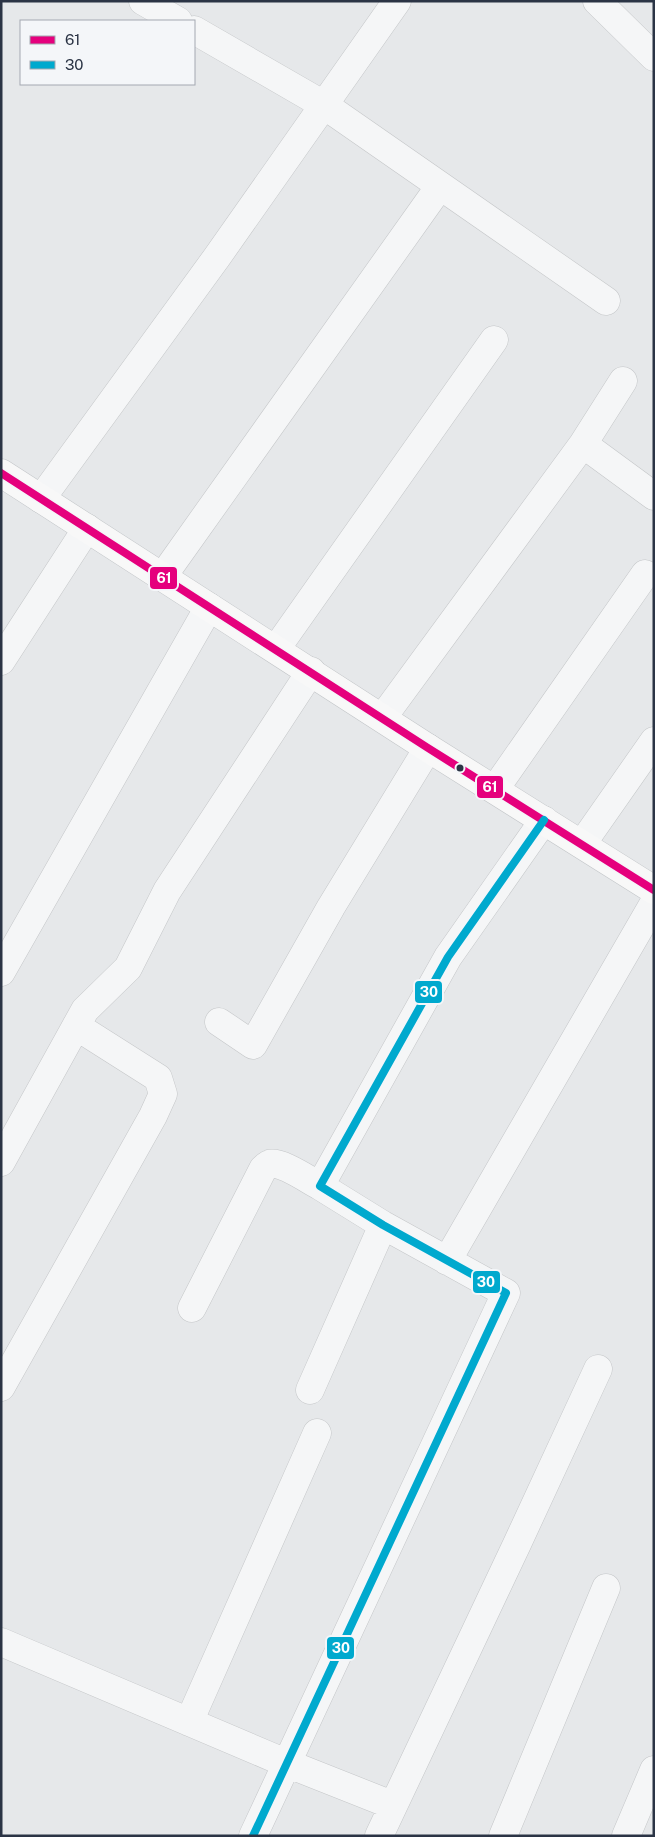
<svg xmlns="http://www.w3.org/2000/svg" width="655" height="1837" viewBox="0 0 655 1837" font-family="'Public Sans',sans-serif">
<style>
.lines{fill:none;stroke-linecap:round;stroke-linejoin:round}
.minor-casing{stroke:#c4c6c8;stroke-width:29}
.major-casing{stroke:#c2c5c8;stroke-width:29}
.minor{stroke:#f5f6f7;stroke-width:28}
.major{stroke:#f8f8f8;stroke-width:28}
.bus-1-casing{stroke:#f4f6f9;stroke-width:11}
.bus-2-casing{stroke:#f4f6f9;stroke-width:11}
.bus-1{stroke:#e5007d;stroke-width:8}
.bus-2{stroke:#00a9ce;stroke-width:8}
.bus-dot{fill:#2b3445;stroke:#f4f6f9;stroke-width:2}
.line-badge{stroke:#f4f6f9;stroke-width:2}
.badge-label{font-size:14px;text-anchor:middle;font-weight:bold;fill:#fff}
</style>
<rect width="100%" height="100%" fill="#e6e8ea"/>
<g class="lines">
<defs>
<path id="minor" d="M143,1l35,20
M597,1l57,56
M194,30l130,75 282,196
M583,444l71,52
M41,499l176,-242 180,-256
M163,576l277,-390
M276,649l218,-309
M1,661l86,-133
M383,717l200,-273 40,-63
M495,789l150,-215
M582,844l72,-103
M1,972l208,-365
M219,1022l34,23 78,-138 97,-159
M1,1162l84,-152 43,-42 39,-77 144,-220
M447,1261l207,-358
M192,1308l71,-139c1,-1 5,-5 6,-5 11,-4 41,17 51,22
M1,1387l152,-271 10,-22 -5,-16 -82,-52
M310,1390l73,-165
M1,1642l285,121 106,42
M189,1722l128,-289
M253,1836l253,-543 -123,-68 -63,-39 128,-229 96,-137
M379,1836l138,-292 81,-175
M503,1836l103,-248
M626,1836l28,-66"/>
<path id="major" d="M1,473l427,275 226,142"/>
</defs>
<!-- minor casing -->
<use href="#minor" class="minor-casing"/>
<!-- major casing -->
<use href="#major" class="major-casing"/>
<!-- minor -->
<use href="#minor" class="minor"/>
<!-- major -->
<use href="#major" class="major"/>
<defs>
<path id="bus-1" d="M1,473l427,275 226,142"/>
<path id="bus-2" d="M253,1836l253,-543 -123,-68 -63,-39 128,-229 96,-137"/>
</defs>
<!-- bus-1 casing -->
<use href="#bus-1" class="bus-1-casing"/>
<!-- bus-2 casing -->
<use href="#bus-2" class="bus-2-casing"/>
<!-- bus-1 -->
<use href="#bus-1" class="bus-1"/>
<!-- bus-2 -->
<use href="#bus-2" class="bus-2"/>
</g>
<!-- markers -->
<circle class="bus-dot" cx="460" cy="768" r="4.5"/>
<g class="line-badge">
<rect x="149" y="566" width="29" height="24" rx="5" fill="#e5007d"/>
<rect x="476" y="775" width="28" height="24" rx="5" fill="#e5007d"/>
<rect x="414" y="980" width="29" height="24" rx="5" fill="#00a9ce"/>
<rect x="472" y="1270" width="29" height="24" rx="5" fill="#00a9ce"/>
<rect x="326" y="1636" width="29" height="24" rx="5" fill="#00a9ce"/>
</g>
<g class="badge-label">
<text x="164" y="583">61</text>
<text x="490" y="792">61</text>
<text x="429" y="997">30</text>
<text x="486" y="1287">30</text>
<text x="341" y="1653">30</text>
</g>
<!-- border -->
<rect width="655" height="1837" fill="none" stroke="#2b3445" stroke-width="5"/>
<!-- legend -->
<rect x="20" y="20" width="175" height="65" fill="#f4f6f9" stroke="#a4a8b1"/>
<rect x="30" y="36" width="25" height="8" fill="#e5007d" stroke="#a4a8b1"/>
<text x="65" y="45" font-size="15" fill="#2b3445">61</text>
<rect x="30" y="61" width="25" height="8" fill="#00a9ce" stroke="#a4a8b1"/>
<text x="65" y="70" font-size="15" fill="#2b3445">30</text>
</svg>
